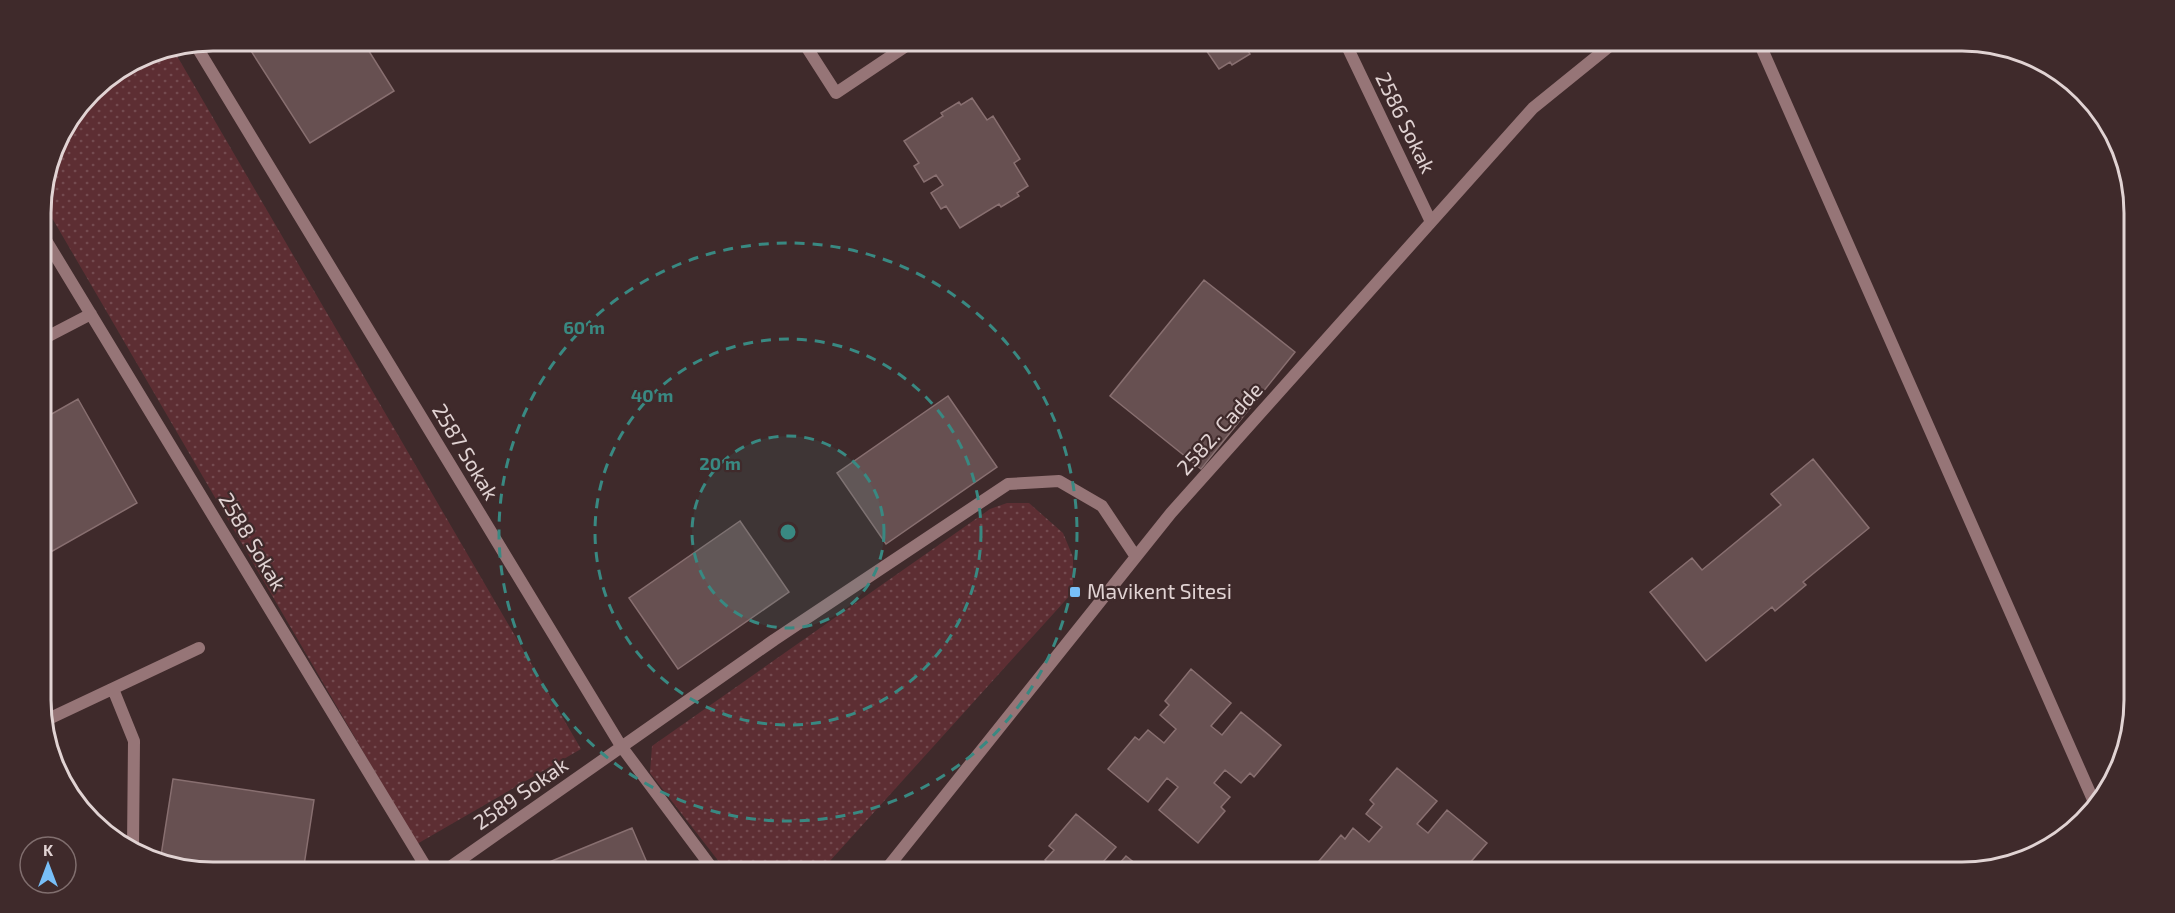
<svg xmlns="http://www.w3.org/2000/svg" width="2175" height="913" viewBox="0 0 2175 913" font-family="'Exo 2',sans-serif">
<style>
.grass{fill:url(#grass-dots)}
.building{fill:#675051;stroke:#886f70;stroke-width:1.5}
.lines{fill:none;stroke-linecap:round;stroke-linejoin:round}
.service{stroke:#967577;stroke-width:12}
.minor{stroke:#967577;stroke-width:12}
.ring{fill:none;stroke:#398982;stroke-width:3;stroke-dasharray:10 8}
.poi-dot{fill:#78bff8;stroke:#3f2a2b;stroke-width:2}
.labels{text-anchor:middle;stroke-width:4.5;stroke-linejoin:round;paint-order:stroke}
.street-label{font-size:21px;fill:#e1d3d3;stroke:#3f2a2b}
.poi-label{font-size:21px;fill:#e1d3d3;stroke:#3f2a2b;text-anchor:start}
.rim{fill:none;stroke:#e1d3d3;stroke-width:3}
.centre{fill:#398982;stroke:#3f2a2b;stroke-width:3}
.ring-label{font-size:18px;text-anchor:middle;font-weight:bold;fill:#398982;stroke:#3f2a2b;stroke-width:4.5;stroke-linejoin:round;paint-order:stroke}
</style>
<defs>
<pattern id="grass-dots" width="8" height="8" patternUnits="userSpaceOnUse" patternTransform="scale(1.5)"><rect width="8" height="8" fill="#5d2e33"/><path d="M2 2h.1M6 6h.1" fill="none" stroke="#744b50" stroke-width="1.8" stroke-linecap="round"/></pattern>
</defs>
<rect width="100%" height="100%" fill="#3f2a2b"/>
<!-- grass -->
<path class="grass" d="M173,49l408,700 -164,95 -376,-645 17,-62 41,-53 48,-30z
M1007,503h22l34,30 10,24v35l-253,280h-93l-77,-99 2,-27 338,-237z"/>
<!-- building -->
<path class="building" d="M244,40h118l32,51 -84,52z
M1020,40h21l-15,10z
M1192,40h72l-16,11 2,3 -18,11 -2,-3 -11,7 -15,-22 -6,4z
M972,98l15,22 6,-4 27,43 -6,4 14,23 -11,7 2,3 -18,11 -2,-3 -39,24 -14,-22 -5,3 -10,-16 12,-8 -7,-10 -12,7 -10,-16 5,-3 -15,-22 39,-25 -2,-3 18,-11 2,3z
M1204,280l91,72 -94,117 -91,-73z
M948,396l49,71 -111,77 -49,-71z
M78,399l59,104 -95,54 -1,-137z
M1813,459l56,69 -66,54 3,3 -31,26 -3,-4 -66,54 -56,-69 42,-34 10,12 79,-65 -10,-11z
M740,521l49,71 -111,77 -49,-71z
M1191,669l40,34 -20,23 11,9 19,-23 40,33 -27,32 -4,-4 -9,10 -16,-13 -11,13 16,14 -9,10 4,4 -27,32 -39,-33 19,-23 -11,-9 -19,24 -40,-33 27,-32 4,3 9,-10 16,13 12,-14 -16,-14 9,-10 -4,-4z
M1397,768l40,33 -20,23 11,9 19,-23 40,33 -25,29h-27l-4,-4 -4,4h-107l-6,-5 27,-32 4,4 8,-11 16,14 13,-15 -16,-13 8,-10 -4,-4z
M173,779l141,21 -11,72h-90l-53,-10z
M1076,814l40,33 -20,23 3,2h-39l-15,-12 9,-10 -5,-4z
M632,828l19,44h-126z
M1126,856l20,16h-34z"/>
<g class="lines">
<!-- service -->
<path class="service" d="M802,40l34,53 79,-53
M113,689l21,52 -1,107
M42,722l157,-74"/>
<!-- minor -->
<path class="minor" d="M1344,40l87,182
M1758,40l336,762
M195,44l426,702 94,126
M41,232l388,640
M41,340l50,-26
M443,872l331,-232 234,-156 51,-3 43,25 34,51
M884,872l287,-359 362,-405 84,-68"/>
</g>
<!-- distance rings -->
<circle cx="788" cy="532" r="96" fill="#398982" fill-opacity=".12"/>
<g class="ring">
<circle cx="788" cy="532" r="96"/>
<circle cx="788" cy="532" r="193"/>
<circle cx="788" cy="532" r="289"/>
</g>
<!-- markers -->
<rect class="poi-dot" x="1069" y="586" width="12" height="12" rx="3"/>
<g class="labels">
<!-- street labels -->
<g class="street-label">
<text transform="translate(1405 123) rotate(64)" y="7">2586 Sokak</text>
<text transform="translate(1220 429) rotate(-48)" y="7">2582. Cadde</text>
<text transform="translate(465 452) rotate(59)" y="7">2587 Sokak</text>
<text transform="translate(252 542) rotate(59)" y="7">2588 Sokak</text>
<text transform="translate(521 794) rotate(-35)" y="7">2589 Sokak</text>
</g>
<!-- poi labels -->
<g class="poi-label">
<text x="1087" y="599">Mavikent Sitesi</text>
</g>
</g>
<!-- crop -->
<path d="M0 0H2175V913H0ZM213 51H1962A162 162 0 0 1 2124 213V700A162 162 0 0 1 1962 862H213A162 162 0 0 1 51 700V213A162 162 0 0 1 213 51Z" fill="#3f2a2b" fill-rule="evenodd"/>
<path class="rim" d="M213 51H1962A162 162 0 0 1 2124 213V700A162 162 0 0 1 1962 862H213A162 162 0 0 1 51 700V213A162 162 0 0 1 213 51Z"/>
<circle cx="788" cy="532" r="9" class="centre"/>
<g class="ring-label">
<text x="584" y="334">60 m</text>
<text x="652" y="402">40 m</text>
<text x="720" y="470">20 m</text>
</g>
<!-- north arrow -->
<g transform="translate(48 865)"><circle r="28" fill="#3f2a2b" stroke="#806e6e" stroke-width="1.5"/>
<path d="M0-4.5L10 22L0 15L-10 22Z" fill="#78bff8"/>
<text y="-9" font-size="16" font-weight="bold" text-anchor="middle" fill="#e1d3d3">K</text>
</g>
</svg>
